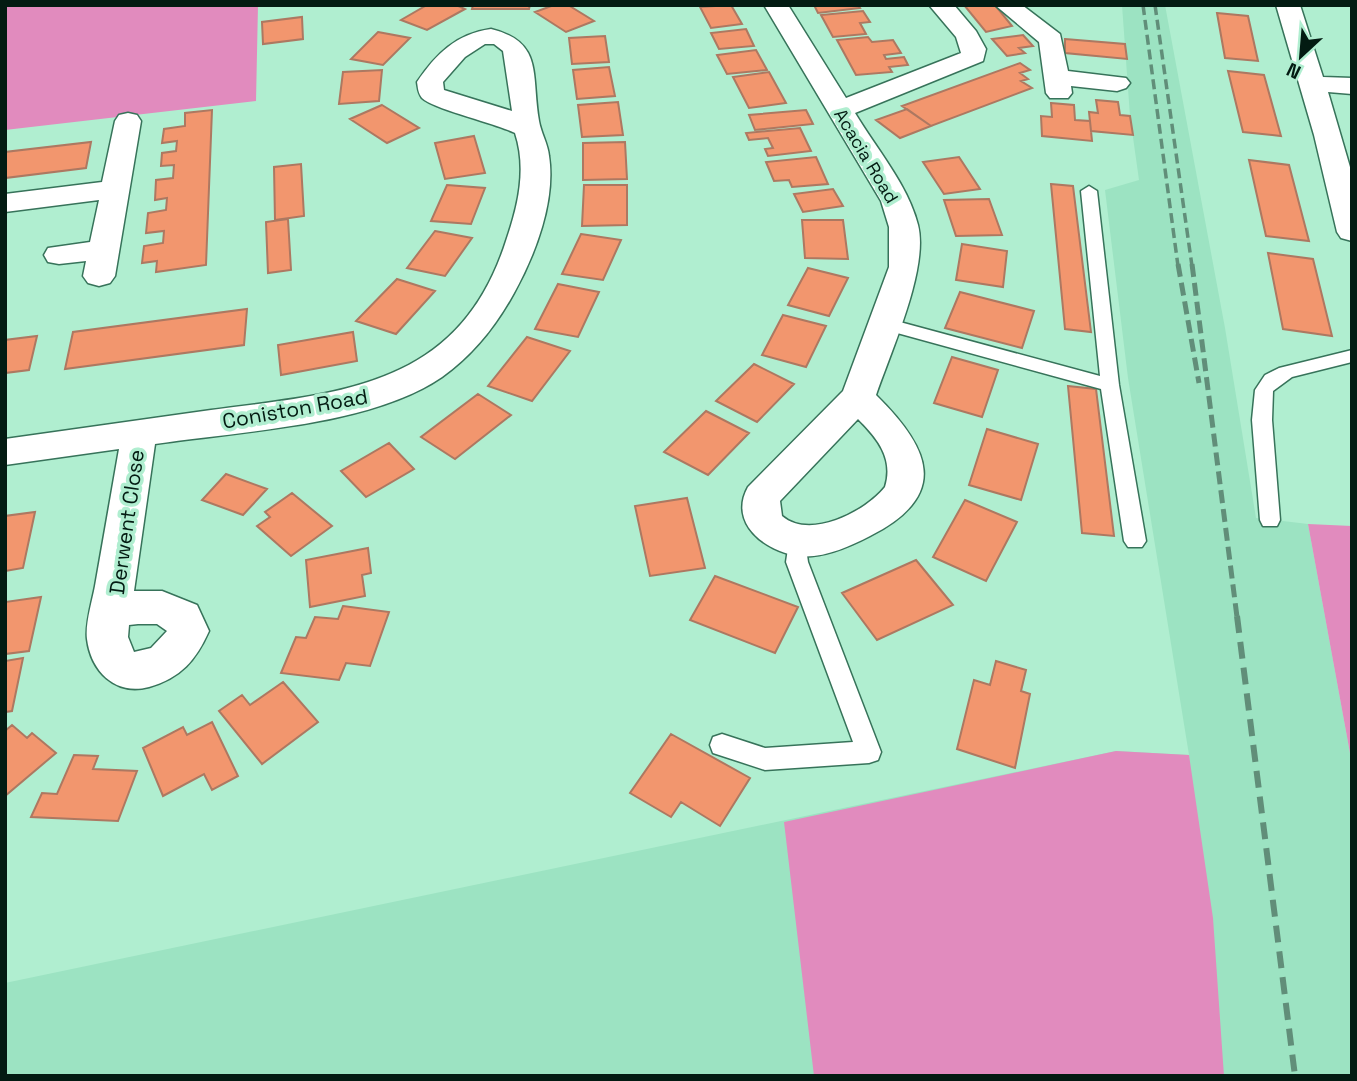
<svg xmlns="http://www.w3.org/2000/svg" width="1357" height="1081" viewBox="0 0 1357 1081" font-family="'Space Grotesk',sans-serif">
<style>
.built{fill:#9ce3c2}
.green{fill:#e18bbe}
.building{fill:#f2966e;stroke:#ad7861;stroke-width:2}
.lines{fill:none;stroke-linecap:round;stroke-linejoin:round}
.service-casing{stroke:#37735a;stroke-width:3}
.minor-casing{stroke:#37735a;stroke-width:3}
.service{fill:#fff;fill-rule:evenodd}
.minor{fill:#fff;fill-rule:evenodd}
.rail-far2{stroke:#618e79;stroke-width:3.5;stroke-dasharray:10 5;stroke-linecap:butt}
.rail-far1{stroke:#618e79;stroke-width:5;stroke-dasharray:13 6;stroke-linecap:butt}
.rail{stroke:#618e79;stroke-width:6;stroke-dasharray:17 9;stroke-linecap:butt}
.labels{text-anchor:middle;stroke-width:7;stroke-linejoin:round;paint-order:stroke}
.far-street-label{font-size:18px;fill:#031b12;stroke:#b0eed0}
.street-label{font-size:21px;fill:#031b12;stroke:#b0eed0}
</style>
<rect width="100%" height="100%" fill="#b0eed0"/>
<!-- built -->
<path class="built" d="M1122,5h43l60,323 31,190 52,6 44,240v312h-1347v-93l1111,-232 73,4 -61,-377 -23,-188 34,-10 -9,-64z"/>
<!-- green -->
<path class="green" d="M5,5h253l-2,96 -251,29z
M1308,524l44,2v238z
M1116,751l73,4 24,163 11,158h-410l-30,-254z"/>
<!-- building -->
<path class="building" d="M427,5h29l9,4 -38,21 -26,-10z
M473,5h57l-1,4h-57z
M554,5h14l26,16 -28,11 -31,-20z
M731,5l11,19 -31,4 -11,-21z
M814,5h44l2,3 -42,5z
M964,5h31l17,21 -26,6z
M863,11l7,11 -10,1 6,11 -33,3 -12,-22z
M1217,13l31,3 10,45 -33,-3z
M302,17l1,22 -40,5 -1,-22z
M746,29l8,17 -35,3 -8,-16z
M378,32l32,6 -27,27 -32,-6z
M1023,35l10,11 -14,2 6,5 -18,3 -15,-17z
M605,36l4,26 -37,2 -3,-26z
M868,37l4,5 21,-2 8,13 -17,2 2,4 18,-2 4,8 -19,2 3,5 -36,3 -19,-35z
M1065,39l60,5 2,15 -62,-6z
M756,50l11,20 -40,4 -10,-19z
M1020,63l10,7 -10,3 8,6 -7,2 11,7 -101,38 -29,-20z
M609,67l6,29 -38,3 -4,-29z
M382,70l-3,31 -40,3 4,-32z
M1228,71l36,4 17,61 -38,-4z
M769,72l17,31 -37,5 -16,-31z
M1096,100l22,2 2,13 10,1 3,19 -42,-4 -2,-19 9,1z
M618,102l5,33 -41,2 -4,-32z
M1051,103l23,2 1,15 15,1 2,20 -50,-5 -1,-20 11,1z
M382,105l37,23 -32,15 -37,-24z
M907,109l24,17 -31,12 -24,-18z
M212,110l-6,155 -50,7 1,-11 -15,2 2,-17 19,-3 1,-12 -18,2 2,-20 18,-3 1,-12 -12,2 1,-20 17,-2 1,-13 -13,1 1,-13 14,-2 1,-10 -15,2 2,-14 21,-3v-13z
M806,110l7,14 -58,6 -6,-15z
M800,128l11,23 -43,5 -3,-7 8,-1 -5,-10 -19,2 -3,-7z
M474,136l11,37 -40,6 -10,-36z
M91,142l-5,26 -81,10v-26z
M625,142l2,37 -44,1v-37z
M816,157l12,27 -36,3 -3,-7 -15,1 -8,-19z
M959,157l21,32 -36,5 -21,-32z
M1249,160l40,5 20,76 -43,-5z
M301,164l3,52 -29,4 -1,-53z
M1051,184l22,2 18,146 -26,-3z
M447,185l38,3 -14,36 -40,-3z
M584,185h43v40l-45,1z
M833,189l10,17 -40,6 -9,-18z
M989,199l13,36 -46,1 -12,-36z
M288,219l3,51 -23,3 -2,-51z
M802,220h41l5,39 -43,-1z
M435,231l37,7 -27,38 -38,-8z
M581,234l40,6 -18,40 -41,-6z
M962,244l45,7 -4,36 -47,-7z
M1268,253l45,6 19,77 -49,-7z
M808,268l40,10 -19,38 -41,-11z
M397,279l38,12 -39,43 -40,-13z
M558,284l41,8 -21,45 -43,-8z
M960,292l74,19 -12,37 -77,-20z
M247,309l-3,36 -179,24 8,-37z
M783,315l43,11 -20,41 -44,-12z
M353,332l4,29 -76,14 -3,-30z
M37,336l-8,34 -24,3v-33z
M527,337l43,14 -38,50 -44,-15z
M952,357l46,13 -16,47 -48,-14z
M754,364l40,20 -37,38 -41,-21z
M1068,386l28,3 18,147 -32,-3z
M478,394l33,21 -56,44 -34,-22z
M706,411l43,22 -41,42 -44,-23z
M987,429l51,15 -17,56 -52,-15z
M389,443l25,26 -48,28 -25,-26z
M226,474l41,15 -24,26 -41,-15z
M292,493l40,33 -41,30 -34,-30 13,-9 -5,-5z
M687,498l18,70 -55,8 -15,-70z
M965,500l52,22 -31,59 -53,-24z
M35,512l-12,56 -18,3v-55z
M368,548l3,25 -9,2 3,21 -55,11 -4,-47z
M916,560l37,45 -76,35 -35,-47z
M715,576l83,31 -23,46 -85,-33z
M41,597l-12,54 -24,3v-52z
M343,606l46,6 -19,54 -24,-3 -7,17 -58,-7 15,-36 10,1 9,-21 23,2z
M23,658l-11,53 -7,1v-51z
M996,661l30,9 -5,21 9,3 -15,74 -58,-19 17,-69 16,5z
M283,682l35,40 -56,42 -43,-53 23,-16 8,10z
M212,722l26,54 -26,14 -8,-16 -41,22 -20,-48 40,-21 4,8z
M12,725l15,13 5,-5 24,20 -51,43v-65z
M671,734l79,44 -30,48 -39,-24 -10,15 -41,-24z
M74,755l24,1 -5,13 44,2 -19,50 -87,-4 11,-24 15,1z"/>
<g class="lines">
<defs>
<path id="service" d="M1089,186l8,5 22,194 27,156 -4,6h-14l-4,-6 -23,-152 -222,-61 -3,-4 9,-6 215,58 -19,-185z
M1352,350v12l-60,15 -19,14 -1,29 8,100 -3,6h-14l-3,-6 -8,-100 3,-30 10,-15 14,-7z
M797,533l7,2 4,27 73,190 -3,8 -9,3 -104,7 -52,-17 -3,-8 3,-8 9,-3 43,14 88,-6 -67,-180 4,-27z"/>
<path id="minor" d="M764,5h24l58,93 115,-45 -5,-16 -27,-32h25l22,26 10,18 -3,12 -128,52c21,35 53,72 63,112 11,43 -27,126 -42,170 54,53 75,100 -6,141 -21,11 -48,23 -72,20 -33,-5 -70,-33 -50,-69l95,-96 46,-124v-40l-8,-26zM858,419c19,19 36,39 27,68 -20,25 -75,53 -103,29l-2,-15z
M995,5h27l38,29 8,37 58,7 4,5 -4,5 -9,3 -46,-5 1,7 -4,5h-18l-4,-5 -7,-51z
M1276,5h24l23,72 29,1v16l-24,-2 24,82v67l-11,-3 -4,-6 -23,-97z
M491,29c53,13 40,46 48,92 2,12 9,23 10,35 7,45 -14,99 -35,137 -18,33 -41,62 -72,84 -71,49 -202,54 -287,67l-21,147h28l35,14 12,26c-13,29 -28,47 -60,56 -34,9 -58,-16 -62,-48 -2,-15 5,-37 8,-53 8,-45 16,-91 24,-137l-114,16v-26c69,-10 137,-19 206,-29 129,-17 248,-22 295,-169 12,-35 21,-72 9,-108 -20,-10 -82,-24 -93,-35 -4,-5 -4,-10 -5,-16 19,-28 39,-48 74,-53zM485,44h9l9,7 9,60 -68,-21 -1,-8 22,-25zM138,624h19l10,7 -16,17 -17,4 -6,-15 1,-12z
M128,113l9,2 4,6 -26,155 -5,7 -11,3 -11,-3 -5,-7 3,-15 -27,3 -11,-2 -4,-7 4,-7 42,-6 9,-42 -94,12v-18l97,-12 13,-61 4,-6z"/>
</defs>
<!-- service casing -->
<use href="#service" class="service-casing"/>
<!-- minor casing -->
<use href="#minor" class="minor-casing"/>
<!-- service -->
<use href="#service" class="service"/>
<!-- minor -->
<use href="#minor" class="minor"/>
<!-- rail-far2 -->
<path class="rail-far2" d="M1143,5l35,261
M1155,5l37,261"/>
<!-- rail-far1 -->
<path class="rail-far1" d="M1178,264l21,119
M1192,264l45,353"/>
<!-- rail -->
<path class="rail" d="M1237,616l58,460"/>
</g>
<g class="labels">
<!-- far-street labels -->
<g class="far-street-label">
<text transform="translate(866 156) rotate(59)" y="6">Acacia Road</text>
</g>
<!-- street labels -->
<g class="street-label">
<text transform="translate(295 409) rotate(-10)" y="7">Coniston Road</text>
<text transform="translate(127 522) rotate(-82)" y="7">Derwent Close</text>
</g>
</g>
<!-- border -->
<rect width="1357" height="1081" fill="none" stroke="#031b12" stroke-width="14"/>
<!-- north arrow -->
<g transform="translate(1301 56) rotate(206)" stroke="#b0eed0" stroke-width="5" paint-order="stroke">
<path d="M0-5L12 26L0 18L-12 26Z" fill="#031b12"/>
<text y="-10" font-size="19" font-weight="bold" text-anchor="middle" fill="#031b12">N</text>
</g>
</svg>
